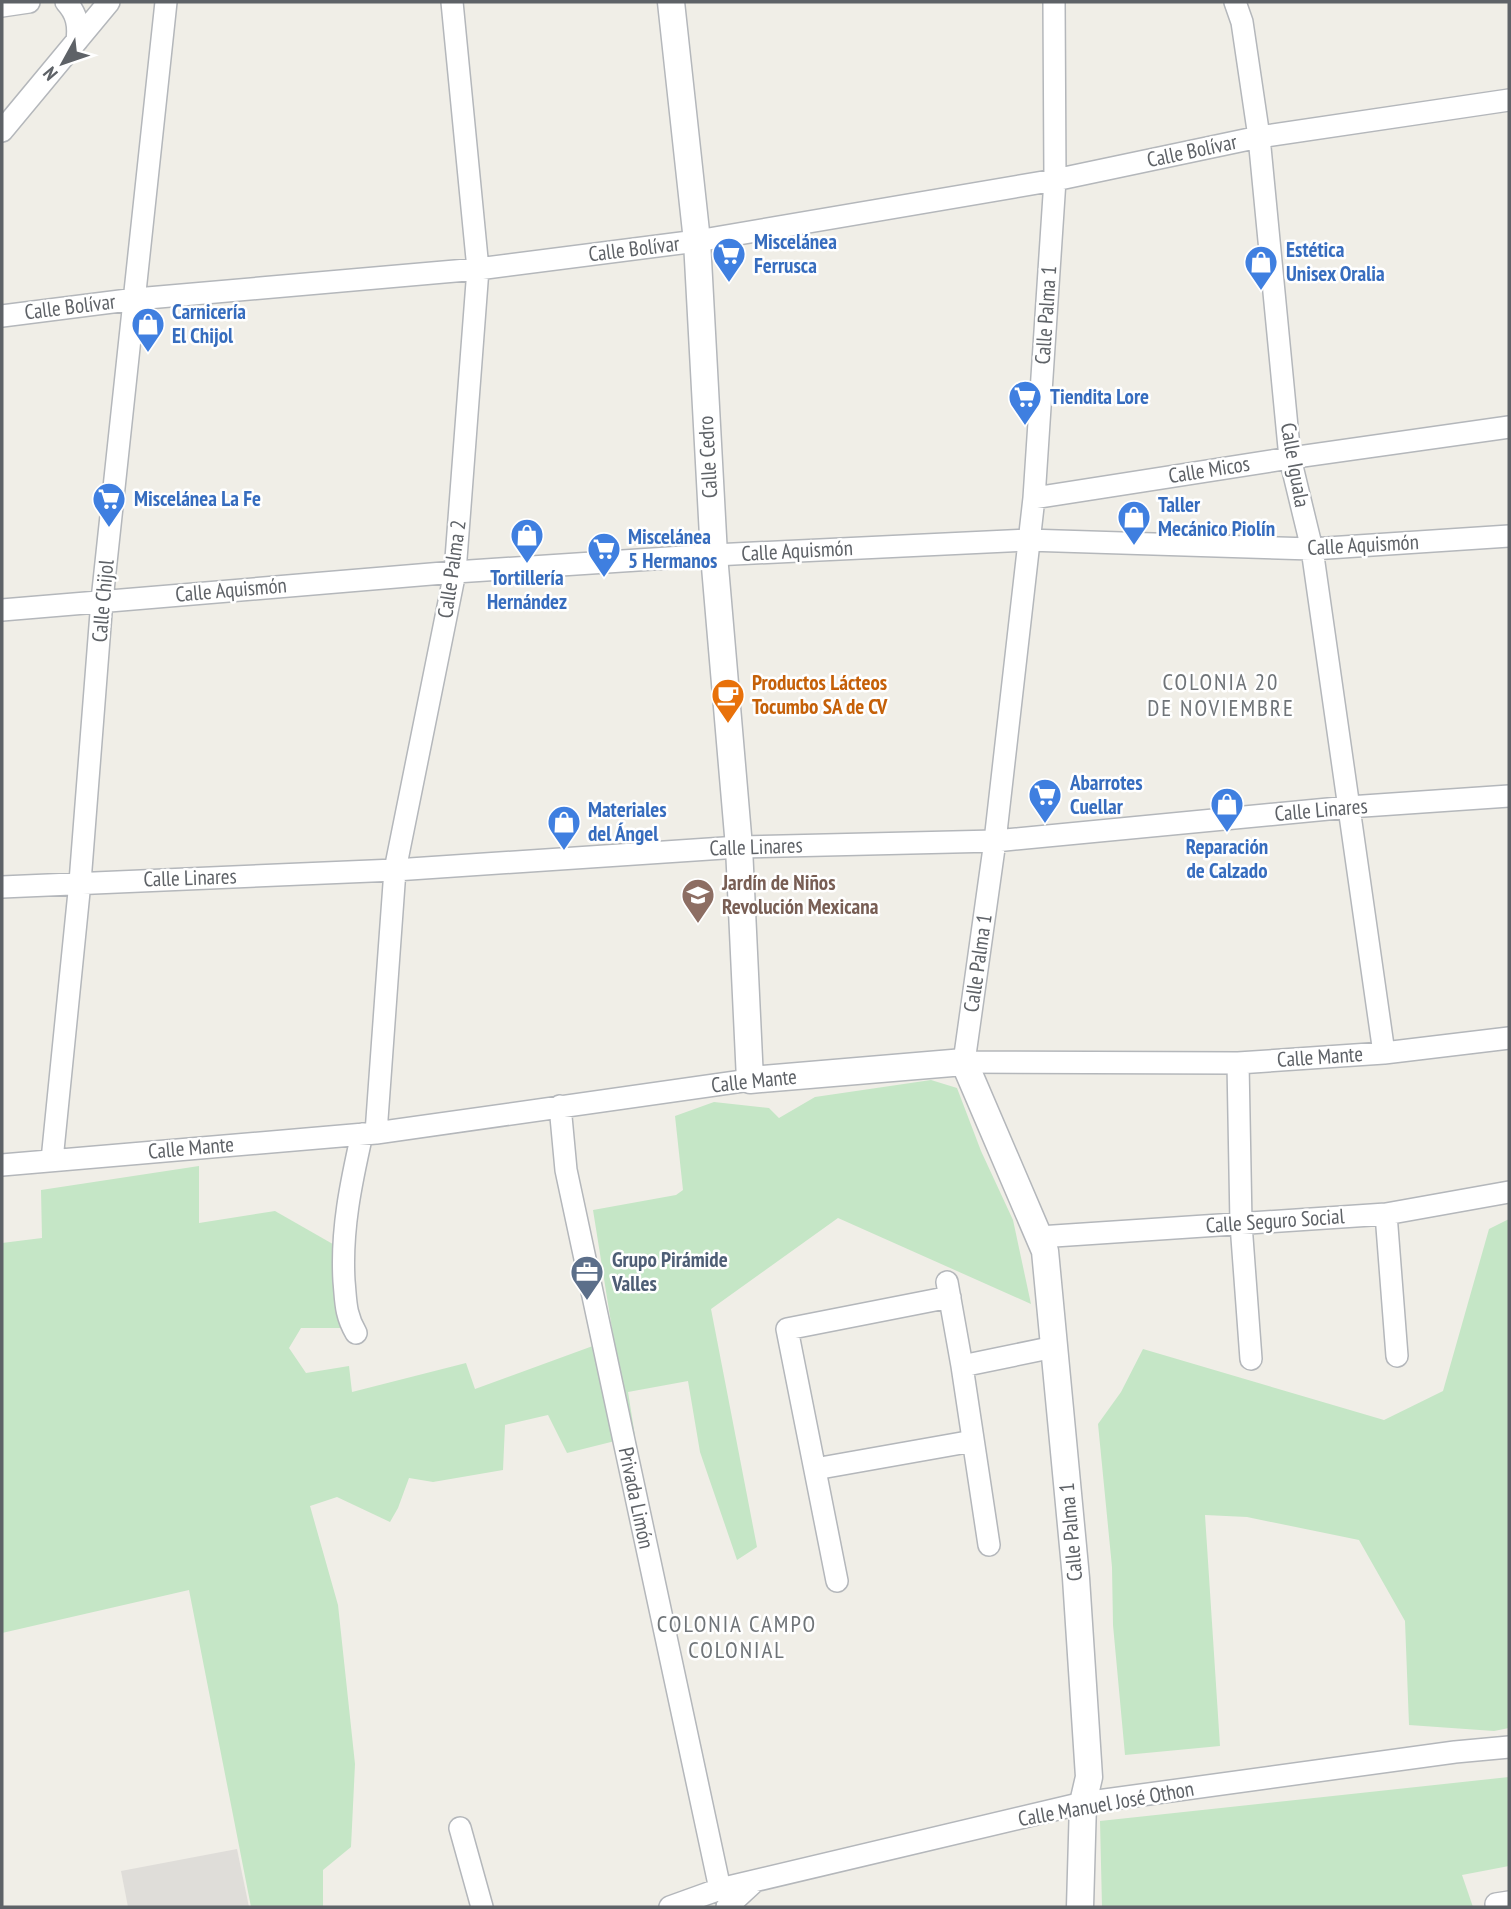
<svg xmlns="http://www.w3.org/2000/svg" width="1511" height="1909" viewBox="0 0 1511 1909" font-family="'PT Sans Narrow',sans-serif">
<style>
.industrial{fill:#dfddd9}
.green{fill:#c5e6c6}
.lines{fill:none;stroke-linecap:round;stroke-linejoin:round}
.minor-casing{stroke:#b4b7bb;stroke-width:24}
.tertiary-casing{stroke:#b4b7bb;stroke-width:29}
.minor{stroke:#fff;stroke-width:21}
.tertiary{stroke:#fff;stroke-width:26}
.labels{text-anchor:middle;stroke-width:5;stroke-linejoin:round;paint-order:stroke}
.street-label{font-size:21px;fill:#5e6267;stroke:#fff}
.shop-label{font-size:21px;font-weight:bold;fill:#366cbe;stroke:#fff;text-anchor:start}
.food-label{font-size:21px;font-weight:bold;fill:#c56008;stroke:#fff;text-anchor:start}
.education-label{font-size:21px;font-weight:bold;fill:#785e54;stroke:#fff;text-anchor:start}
.service-label{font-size:21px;font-weight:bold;fill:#4e5e75;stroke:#fff;text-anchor:start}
.neighbourhood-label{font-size:23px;letter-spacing:2px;fill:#6f7478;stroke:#fff}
</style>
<rect width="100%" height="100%" fill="#f0eee7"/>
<!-- industrial -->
<path class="industrial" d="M237,1849l12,58h-121l-7,-36z"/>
<!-- green -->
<path class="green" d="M931,1080l26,8 24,63 32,69 18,84 -193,-86 -127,91 46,238 -20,13 -37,-108 -12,-71 -60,11 7,44 -68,17 -19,-38 -43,10 -2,45 -70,12 -24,-4 -11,30 -8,14 -53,-25 -27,9 28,99 17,159 -4,83 -28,23v37h-72l-62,-317 -187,43v-390l40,-5 -1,-48 158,-24v57l76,-12 63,36 5,81h-42l-12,20 17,25 43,-7 3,26 114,-29 9,26 126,-46 12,-8 -20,-125 83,-15 7,-5 -8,-74 39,-14 55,6 10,10 36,-21z
M1509,1219v509l-15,3 -85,-6 -4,-104 -46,-81 -112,-23 -42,-2 15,231 -95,9 -12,-130 -1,-58 -14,-143 23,-32 22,-43 241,71 59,-29 46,-162z
M1509,1777v89l-47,9 11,32h-371l-2,-86z"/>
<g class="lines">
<defs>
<path id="minor" d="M66,2c11,12 13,23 11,39
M1054,2l1,178 -21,318 -39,343 -31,221 274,1 146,-10 125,-15
M1235,2l7,20 17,115 31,321 22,91 72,504
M2,6l27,-4
M2,131l107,-129
M2,316l134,-17 342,-30 219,-28 358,-61 204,-43 250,-37
M1034,498l256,-40 219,-31
M2,610l453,-38 259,-17 313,-15 285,9 197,-13
M2,887l393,-17 344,-23 256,-6 354,-34 160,-11
M1238,1063l3,161 10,135
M560,1106l6,64 154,719
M376,1133l19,-263 60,-298 23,-303 -26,-267
M52,1160l28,-278 22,-282 64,-598
M2,1165l374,-32 374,-53
M1386,1214l11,142
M1039,1237l347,-23 123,-22
M947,1282l15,84 27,179
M356,1333c-11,-19 -10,-31 -12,-52 -3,-51 7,-98 18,-147
M962,1366l92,-19
M815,1469l158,-28
M837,1581l-50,-252 163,-32
M460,1828l22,79
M1496,1904l13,-2
M670,1907l50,-18 363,-86 372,-51 54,-5
M727,1907l27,-25"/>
<path id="tertiary" d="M671,2l26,239 17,314 25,292 11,233 214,-18 81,189 31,327 13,199 -6,26 -3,104"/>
</defs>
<!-- minor casing -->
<use href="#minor" class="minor-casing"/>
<!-- tertiary casing -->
<use href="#tertiary" class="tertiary-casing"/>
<!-- minor -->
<use href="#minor" class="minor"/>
<!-- tertiary -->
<use href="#tertiary" class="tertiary"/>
</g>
<!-- icons -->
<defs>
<symbol id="supermarket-pin" viewBox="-11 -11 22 30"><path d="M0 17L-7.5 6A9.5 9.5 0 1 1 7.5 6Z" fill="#3f7fe0" stroke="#fff"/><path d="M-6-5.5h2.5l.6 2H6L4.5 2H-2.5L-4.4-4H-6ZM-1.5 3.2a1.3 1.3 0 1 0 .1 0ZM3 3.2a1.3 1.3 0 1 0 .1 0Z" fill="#fff"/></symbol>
<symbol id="shop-pin" viewBox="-11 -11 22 30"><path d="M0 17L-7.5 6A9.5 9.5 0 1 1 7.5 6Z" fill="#3f7fe0" stroke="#fff"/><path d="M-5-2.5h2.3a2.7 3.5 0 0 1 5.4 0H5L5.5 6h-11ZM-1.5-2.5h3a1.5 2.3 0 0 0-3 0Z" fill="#fff"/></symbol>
<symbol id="cafe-pin" viewBox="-11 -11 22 30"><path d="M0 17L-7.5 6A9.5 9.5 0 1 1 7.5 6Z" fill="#e8710a" stroke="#fff"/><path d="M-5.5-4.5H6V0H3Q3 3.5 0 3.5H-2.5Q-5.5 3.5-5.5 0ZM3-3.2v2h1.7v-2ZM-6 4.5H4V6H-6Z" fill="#fff"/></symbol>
<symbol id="school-pin" viewBox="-11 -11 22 30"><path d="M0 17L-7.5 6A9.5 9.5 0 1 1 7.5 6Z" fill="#8d6e63" stroke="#fff"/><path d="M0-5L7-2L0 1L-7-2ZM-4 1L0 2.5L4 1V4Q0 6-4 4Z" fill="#fff"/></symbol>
<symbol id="office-pin" viewBox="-11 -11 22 30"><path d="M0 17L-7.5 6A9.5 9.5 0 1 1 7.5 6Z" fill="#5c6f8a" stroke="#fff"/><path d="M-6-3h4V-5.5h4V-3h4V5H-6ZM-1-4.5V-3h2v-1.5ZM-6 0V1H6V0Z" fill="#fff"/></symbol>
</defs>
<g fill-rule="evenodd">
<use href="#supermarket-pin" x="710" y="235" width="38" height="52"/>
<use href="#shop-pin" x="1242" y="243" width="38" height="52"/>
<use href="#shop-pin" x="129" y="305" width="38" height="52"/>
<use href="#supermarket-pin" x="1006" y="378" width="38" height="52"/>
<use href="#supermarket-pin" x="90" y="480" width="38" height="52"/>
<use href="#shop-pin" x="1115" y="498" width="38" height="52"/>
<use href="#shop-pin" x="508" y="516" width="38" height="52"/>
<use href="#supermarket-pin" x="585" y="530" width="38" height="52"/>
<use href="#cafe-pin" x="709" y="676" width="38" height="52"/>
<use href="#supermarket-pin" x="1026" y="776" width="38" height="52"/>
<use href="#shop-pin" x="1208" y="785" width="38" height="52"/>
<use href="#shop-pin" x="545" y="803" width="38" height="52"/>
<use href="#school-pin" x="679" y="876" width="38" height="52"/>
<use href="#office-pin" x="568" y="1253" width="38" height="52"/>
</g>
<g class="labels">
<!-- street labels -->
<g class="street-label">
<text transform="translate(1192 151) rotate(-12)" y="7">Calle Bolívar</text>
<text transform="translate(634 249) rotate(-7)" y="7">Calle Bolívar</text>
<text transform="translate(70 307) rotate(-7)" y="7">Calle Bolívar</text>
<text transform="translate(1046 315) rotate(-86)" y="7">Calle Palma 1</text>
<text transform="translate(708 457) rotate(-93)" y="7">Calle Cedro</text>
<text transform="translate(1295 465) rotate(80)" y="7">Calle Iguala</text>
<text transform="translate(1209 470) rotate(-9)" y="7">Calle Micos</text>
<text transform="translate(1363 545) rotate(-3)" y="7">Calle Aquismón</text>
<text transform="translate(797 551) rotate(-3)" y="7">Calle Aquismón</text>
<text transform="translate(452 569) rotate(-82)" y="7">Calle Palma 2</text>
<text transform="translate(231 590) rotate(-5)" y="7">Calle Aquismón</text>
<text transform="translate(103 601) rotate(-85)" y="7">Calle Chijol</text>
<text transform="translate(1321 810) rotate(-5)" y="7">Calle Linares</text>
<text transform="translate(756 847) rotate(-2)" y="7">Calle Linares</text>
<text transform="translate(190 878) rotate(-2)" y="7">Calle Linares</text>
<text transform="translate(978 963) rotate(-82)" y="7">Calle Palma 1</text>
<text transform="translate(1320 1057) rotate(-4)" y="7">Calle Mante</text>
<text transform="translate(754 1081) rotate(-6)" y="7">Calle Mante</text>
<text transform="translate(191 1148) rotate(-5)" y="7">Calle Mante</text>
<text transform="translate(1275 1221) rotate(-4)" y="7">Calle Seguro Social</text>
<text transform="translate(636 1498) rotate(78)" y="7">Privada Limón</text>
<text transform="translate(1071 1532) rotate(-95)" y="7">Calle Palma 1</text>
<text transform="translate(1106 1804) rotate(-10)" y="7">Calle Manuel José Othon</text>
</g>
<!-- shop labels -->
<g class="shop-label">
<text x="754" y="249">Miscelánea<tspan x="754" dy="24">Ferrusca</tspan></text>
<text x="1286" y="257">Estética<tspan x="1286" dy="24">Unisex Oralia</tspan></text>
<text x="172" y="319">Carnicería<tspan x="172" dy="24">El Chijol</tspan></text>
<text x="1050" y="404">Tiendita Lore</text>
<text x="134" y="506">Miscelánea La Fe</text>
<text x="1158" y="512">Taller<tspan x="1158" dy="24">Mecánico Piolín</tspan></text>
<text x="628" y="544">Miscelánea<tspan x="628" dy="24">5 Hermanos</tspan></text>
<text x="527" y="585" text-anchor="middle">Tortillería<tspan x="527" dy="24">Hernández</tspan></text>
<text x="1070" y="790">Abarrotes<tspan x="1070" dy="24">Cuellar</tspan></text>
<text x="588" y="817">Materiales<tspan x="588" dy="24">del Ángel</tspan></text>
<text x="1227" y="854" text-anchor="middle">Reparación<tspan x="1227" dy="24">de Calzado</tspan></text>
</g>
<!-- food labels -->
<g class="food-label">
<text x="752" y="690">Productos Lácteos<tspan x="752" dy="24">Tocumbo SA de CV</tspan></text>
</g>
<!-- education labels -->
<g class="education-label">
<text x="722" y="890">Jardín de Niños<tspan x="722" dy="24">Revolución Mexicana</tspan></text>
</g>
<!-- service labels -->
<g class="service-label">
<text x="612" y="1267">Grupo Pirámide<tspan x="612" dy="24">Valles</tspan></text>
</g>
<!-- neighbourhood labels -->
<g class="neighbourhood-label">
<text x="1221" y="690">COLONIA 20<tspan x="1221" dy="26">DE NOVIEMBRE</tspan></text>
<text x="737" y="1632">COLONIA CAMPO<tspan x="737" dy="26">COLONIAL</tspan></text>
</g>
</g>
<!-- border -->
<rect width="1511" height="1909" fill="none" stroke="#5e6267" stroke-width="7"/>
<!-- north arrow -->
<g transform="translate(63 63) rotate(230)" stroke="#ffffff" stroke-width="5" paint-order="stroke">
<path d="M0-5L12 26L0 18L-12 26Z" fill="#5e6267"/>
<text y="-10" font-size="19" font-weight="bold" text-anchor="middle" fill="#5e6267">N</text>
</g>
</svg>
